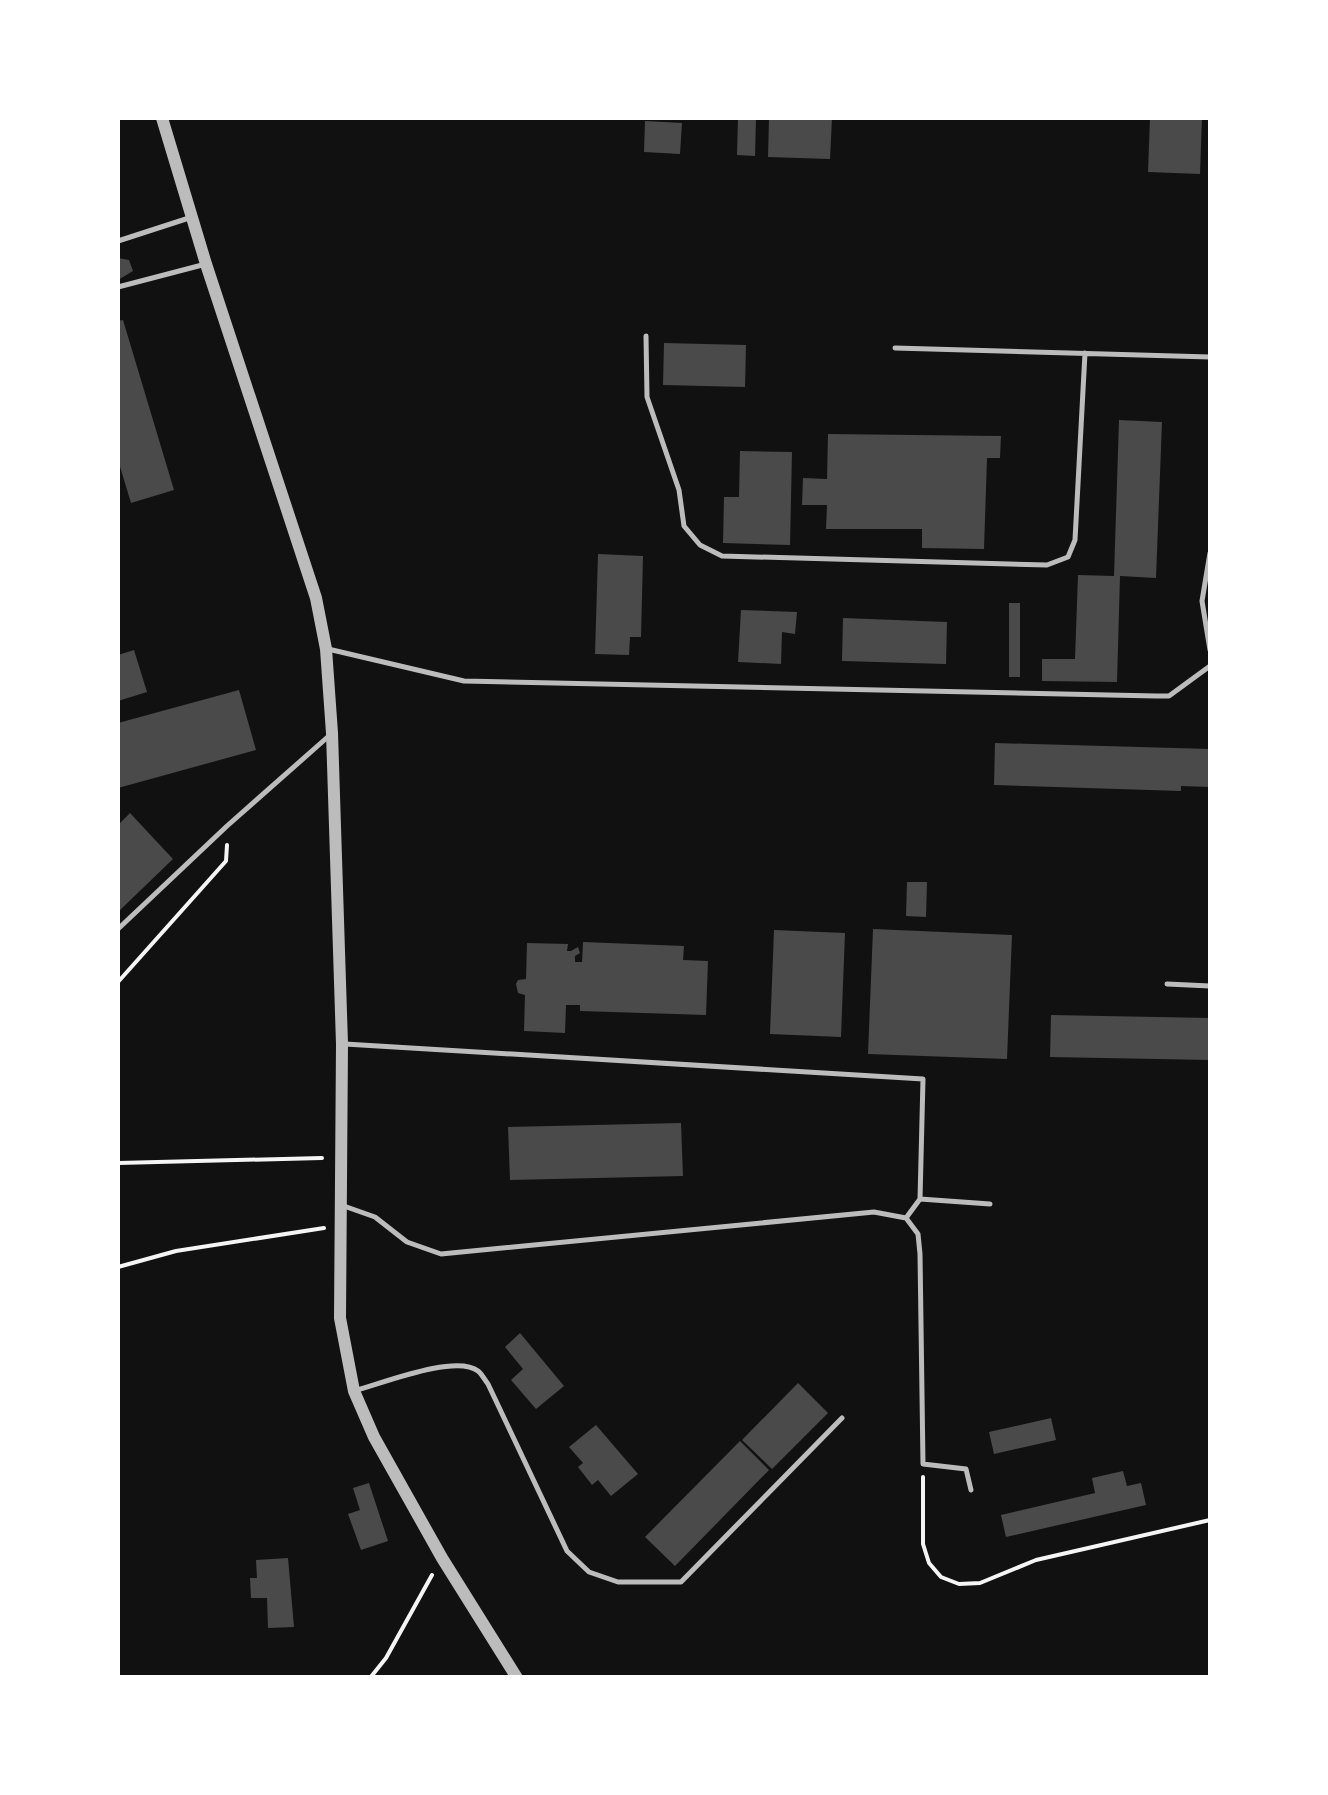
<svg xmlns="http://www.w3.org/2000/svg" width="1328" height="1795" viewBox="0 0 1328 1795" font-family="Jost,sans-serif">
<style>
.building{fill:#4a4a4a}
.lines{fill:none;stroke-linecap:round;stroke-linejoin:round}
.path{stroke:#f5f5f5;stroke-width:4}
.service{stroke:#bcbcbc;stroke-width:5}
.tertiary{stroke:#bcbcbc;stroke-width:12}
</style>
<rect width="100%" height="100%" fill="#111"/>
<!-- building -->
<path class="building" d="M738,118h18l-1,38 -18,-1z
M769,118h63l-2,41 -62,-2z
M1150,118h52l-2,56 -52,-2z
M645,121l37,2 -2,31 -36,-2z
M118,258l11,2 4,11 -15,9z
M123,320l51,170 -43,13 -13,-43v-139z
M664,343l82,2 -1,42 -82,-2z
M1119,420l43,2 -6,156 -36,-2 -3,106 -75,-1v-22h33l3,-84 36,1z
M828,434l173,2 -1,22h-13l-3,91 -62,-1v-19h-96l1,-24h-25l1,-27 24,1z
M740,451l52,1 -2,93 -67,-2 1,-46h15z
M598,554l45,2 -2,81h-11l-1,18 -34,-1z
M1009,603h11v74h-11z
M741,610l56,2 -2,22 -13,-2 -1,32 -43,-2z
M843,618l104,4 -1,42 -104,-3z
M134,650l13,42 -29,9v-46z
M239,690l17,60 -138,38v-65z
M995,743l215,6v38l-29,-1v5l-187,-6z
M130,813l43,46 -55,53v-87z
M907,882h20l-1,35 -20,-1z
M873,929l139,6 -5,124 -139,-5z
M774,930l71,3 -4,104 -71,-3z
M583,942l101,4 -1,14 25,1 -2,54 -126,-4v-6h-14l-1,28 -41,-2 1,-36 -7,-2 -2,-9 2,-4 8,-1 1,-36 41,1 -1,7h4l7,-4 2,6 -5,3v6h7z
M1051,1015l159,3v42l-160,-3z
M681,1123l2,53 -173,4 -2,-53z
M520,1333l44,53 -28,23 -25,-29 12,-11 -18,-22z
M798,1383l30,30 -56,56 -30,-29z
M1051,1418l5,22 -62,14 -5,-22z
M596,1425l42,49 -27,22 -13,-16 -6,5 -14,-18 5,-4 -14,-16z
M740,1441l29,29 -94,96 -30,-29z
M1123,1471l4,15 14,-3 5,22 -140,32 -5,-22 94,-22 -3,-15z
M369,1483l19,58 -27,9 -13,-36 12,-4 -7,-22z
M288,1558l6,69 -26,1 -1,-30h-16l-1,-20h7l-1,-18z"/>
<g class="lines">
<!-- path -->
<path class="path" d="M118,982l108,-121 1,-16
M118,1163l204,-5
M118,1267l58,-16 148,-23
M923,1477v67l6,19 12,14 18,7 21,-1 56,-23 174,-40
M370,1678l16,-20 46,-83"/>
<!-- service -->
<path class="service" d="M118,241l71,-23
M118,287l88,-23
M646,336l1,61 32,93 5,36 16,19 22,11 325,9 21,-8 7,-17 10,-187
M895,348l315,9
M1210,553l-8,48 8,49
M328,649l136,32 692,15h13l41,-30
M118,929l109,-103 103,-91
M1167,984l43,2
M345,1044l578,35 -3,120 -14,19
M920,1199l70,5
M341,1205l34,12 32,25 34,12 433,-42 32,6 12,16 2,20 3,210 43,5 5,21
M357,1390c26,-7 99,-36 121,-19 4,3 6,8 10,13l79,167 22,21 29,10h63l161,-164"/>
<!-- tertiary -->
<path class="tertiary" d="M162,118l44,146 110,334 10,51 6,84 10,311 -2,274 14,73 20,46 68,121 75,120"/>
</g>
<!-- border -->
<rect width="1328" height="1795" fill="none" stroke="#ffffff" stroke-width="240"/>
</svg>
